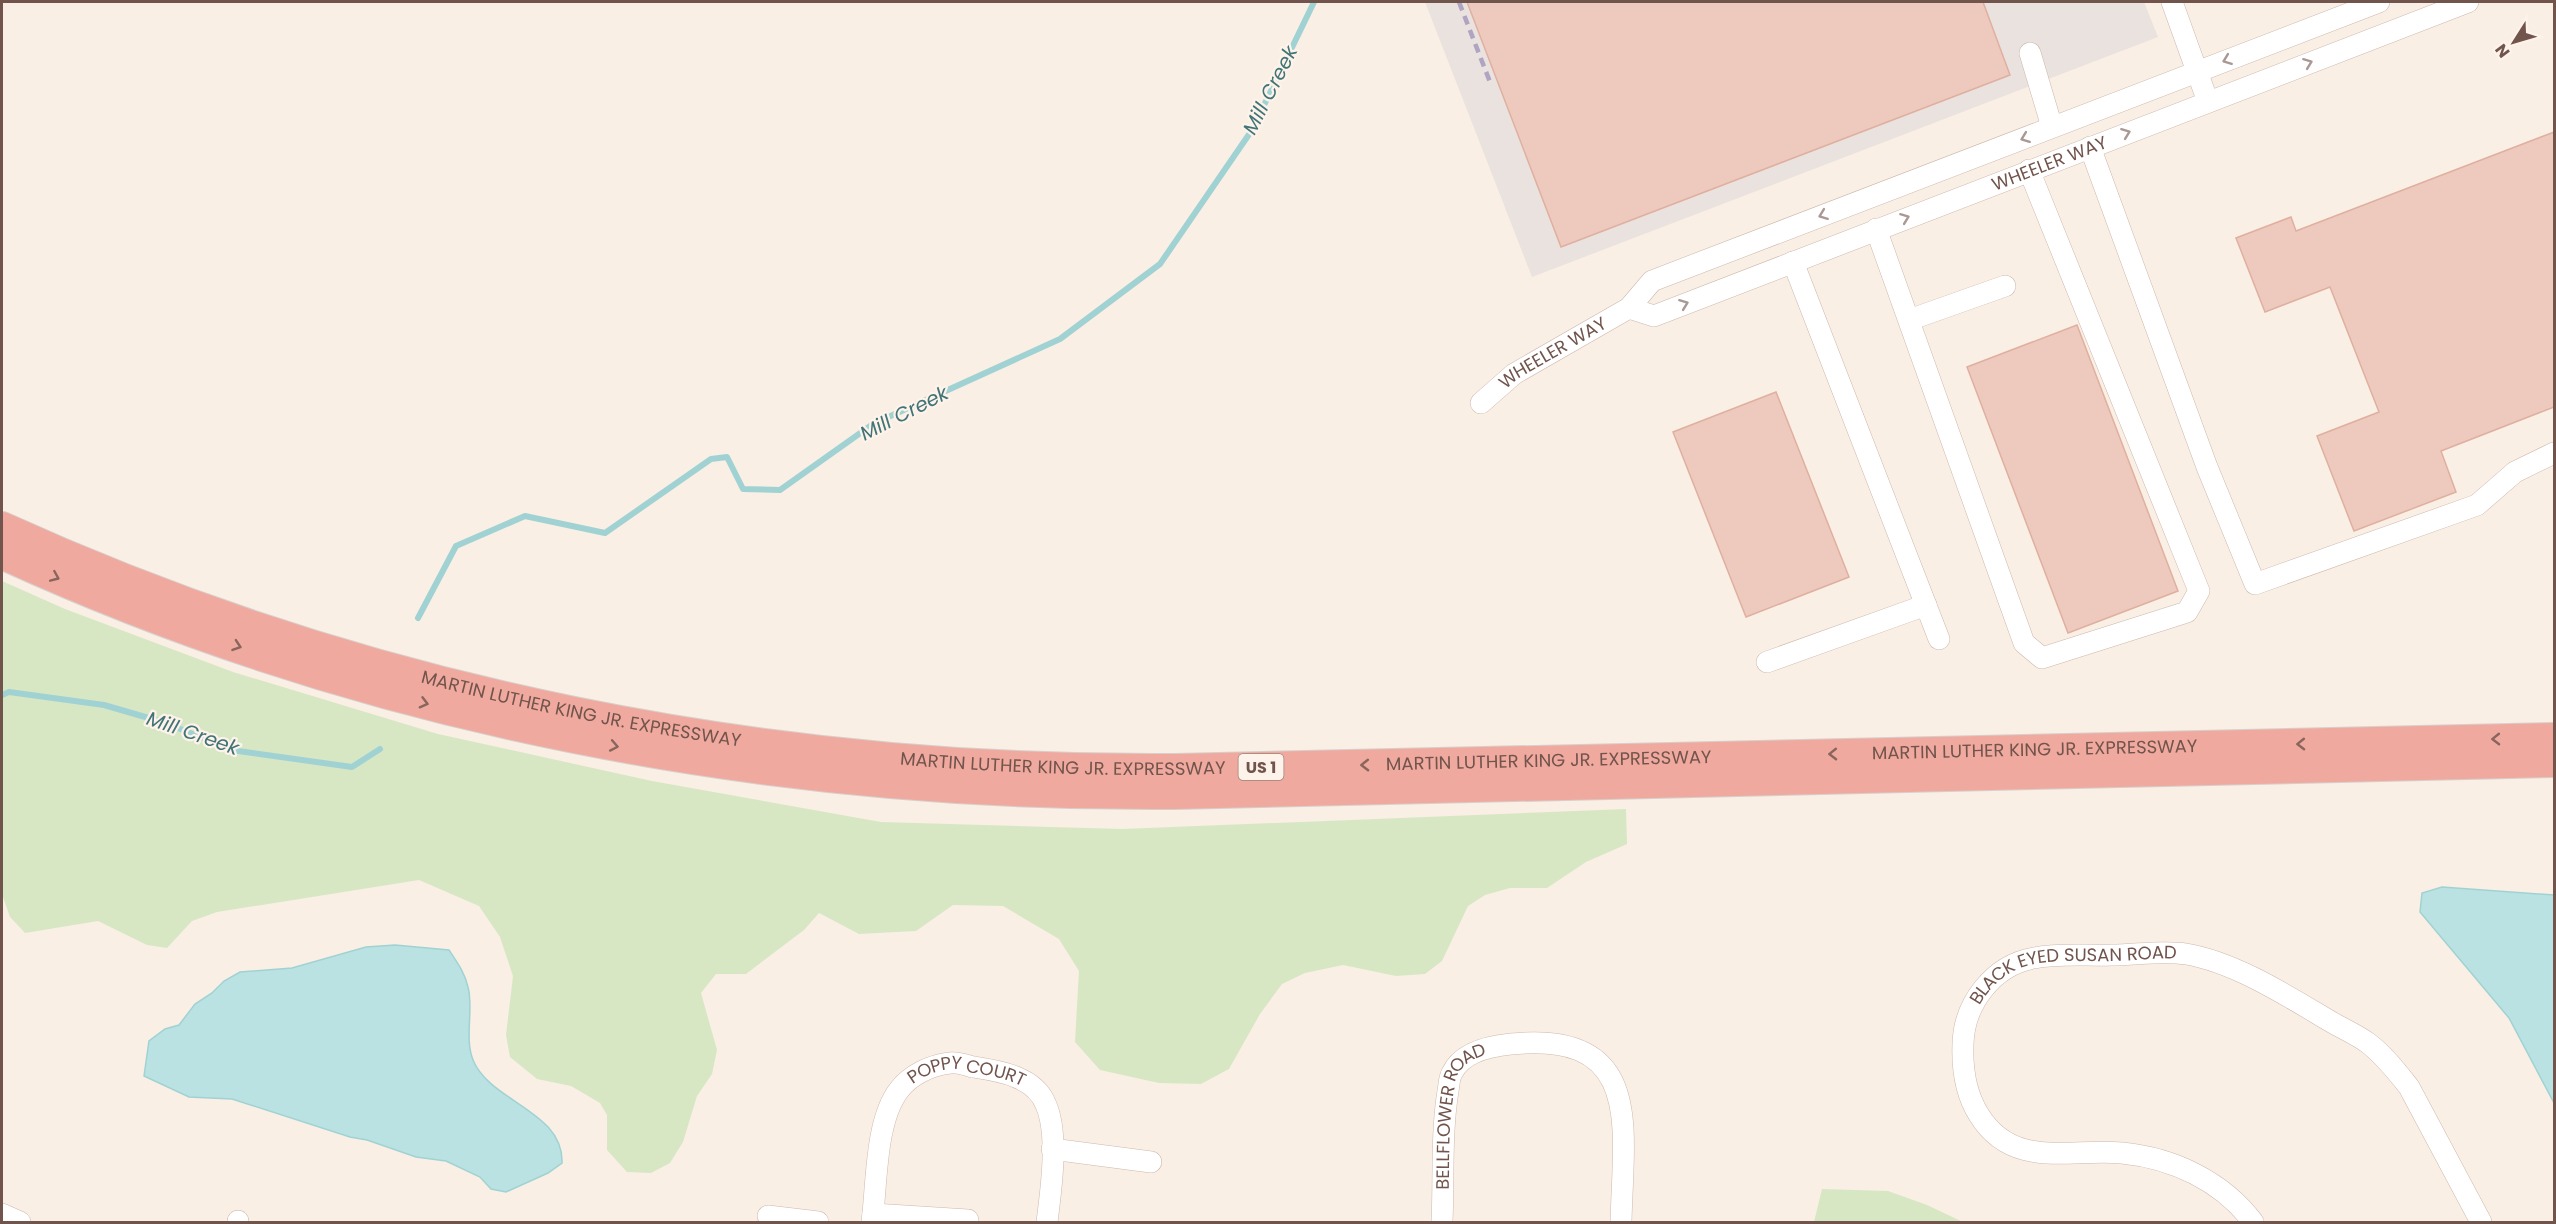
<svg xmlns="http://www.w3.org/2000/svg" width="2556" height="1224" viewBox="0 0 2556 1224" font-family="Poppins,sans-serif">
<style>
.industrial{fill:#eae2de}
.green{fill:#d7e7c4}
.water{fill:#bae2e2;stroke:#a1d2d3;stroke-width:1.5}
.lines{fill:none;stroke-linecap:round;stroke-linejoin:round}
.stream{stroke:#a1d2d3;stroke-width:6}
.building{fill:#eecabe;stroke:#dfaf9f;stroke-width:1.5}
.minor-casing{stroke:#cdb8ae;stroke-width:22}
.highway-casing{stroke:#d7cfcd;stroke-width:32}
.minor{stroke:#fff;stroke-width:21}
.highway{stroke:#f0a99f;stroke-width:30}
.rail{stroke:#b0a4c3;stroke-width:4.5;stroke-dasharray:9 6;stroke-linecap:butt}
.oneway{stroke:#aa9894}
.oneway2{stroke:#8a655d}
.labels{text-anchor:middle;stroke-width:4.5;stroke-linejoin:round;paint-order:stroke}
.shield{fill:#fef3ea;stroke:#9b847b;stroke-width:1.5}
.shield-label{font-size:16px;font-weight:bold;fill:#71544c}
.street-label{font-size:18px;fill:#71544c;stroke:#fef3ea}
.water-label{font-size:20px;font-style:italic;fill:#407476;stroke:#fef3ea}
</style>
<rect width="100%" height="100%" fill="#faefe4"/>
<!-- industrial -->
<path class="industrial" d="M1425,2h719l14,35 -626,240z"/>
<!-- green -->
<path class="green" d="M2,581l63,28 168,63 205,62 214,47 229,41 241,7 504,-20 1,35 -41,18 -39,26h-37l-25,7 -17,11 -26,55 -17,13 -29,2 -53,-11 -38,8 -23,11 -22,30 -31,55 -28,15 -42,-1 -59,-13 -25,-28 4,-71 -20,-32 -56,-33 -50,-1 -37,26 -57,3 -40,-21 -15,17 -58,44h-30l-15,19 16,57 -5,24 -15,22 -14,46 -13,21 -19,10 -24,-1 -20,-22v-35l-7,-12 -29,-17 -34,-7 -27,-22 -4,-22 7,-59 -13,-39 -21,-31 -60,-26 -202,32 -25,9 -25,27 -20,-3 -49,-24 -73,12 -15,-16 -8,-23z
M1822,1189l66,2 39,14 36,17h-149z"/>
<!-- water -->
<path class="water" d="M2442,887l112,8v208l-45,-85 -89,-106 2,-19z
M395,945l54,5c8,12 16,23 19,37 6,22 -4,50 5,73 17,42 91,51 89,103l-14,10 -42,19 -15,-3 -11,-12 -34,-16 -30,-4 -49,-17 -17,-3 -118,-38 -43,-2 -45,-21 5,-35 16,-12 14,-4 16,-21 17,-11 12,-12 16,-9 52,-4 74,-21z"/>
<g class="lines">
<!-- stream -->
<path class="stream" d="M418,618l38,-72 69,-30 80,17 106,-74 16,-2 16,32 37,1 93,-66 187,-85 100,-75 92,-134 62,-128
M2,695l7,-3 95,13 62,18 65,27 121,17 28,-18"/>
</g>
<!-- building -->
<path class="building" d="M1467,2h516l27,73 -449,172z
M2554,132v275l-113,44 15,41 -102,39 -37,-95 62,-24 -49,-125 -65,25 -29,-74 55,-21 5,14z
M2077,325l101,266 -110,42 -101,-266z
M1776,392l73,185 -103,40 -73,-185z"/>
<g class="lines">
<defs>
<g id="minor">
<path d="M2172,2l36,100"/>
<path d="M2030,53l22,74"/>
<path d="M2090,147l117,320 48,117 222,-79 38,-33 39,-19"/>
<path d="M1876,229l148,414 18,15 145,-46 12,-21 -170,-421"/>
<path d="M1793,262l146,377"/>
<path id="s1" d="M1629,308l25,8 814,-314"/>
<path d="M1909,320l96,-34"/>
<path id="s2" d="M1481,403l33,-29 115,-66 23,-27 727,-279"/>
<path d="M1767,662l159,-57"/>
<path d="M1052,1149l99,13"/>
<path d="M2,1214l18,8"/>
<path d="M873,1214l95,6"/>
<path d="M768,1216l50,6"/>
<path d="M238,1222v-1"/>
<path id="s3" d="M872,1222c5,-38 3,-101 27,-132 11,-15 32,-25 51,-27 7,-1 16,2 23,4 26,4 62,9 73,38 13,30 5,85 1,117"/>
<path id="s4" d="M1442,1222c2,-43 -1,-88 6,-131 1,-5 1,-13 4,-18 10,-21 38,-27 59,-29 134,-14 112,85 110,178"/>
<path id="s5" d="M2253,1222c-31,-41 -80,-64 -131,-69 -52,-5 -109,17 -143,-38 -14,-22 -17,-46 -16,-71 1,-40 30,-79 71,-86 25,-5 52,-2 78,-3 24,0 51,-5 74,-1 48,8 100,41 142,66 13,8 28,14 40,23 16,12 29,29 41,44l72,135"/>
</g>
<g id="highway">
<path id="s6" d="M2,527c369,168 768,245 1173,242l1379,-31"/>
<path d="M2,554c366,168 771,243 1173,240l1379,-32"/>
</g>
</defs>
<!-- minor casing -->
<use href="#minor" class="minor-casing"/>
<!-- highway casing -->
<use href="#highway" class="highway-casing"/>
<!-- minor -->
<use href="#minor" class="minor"/>
<!-- highway -->
<use href="#highway" class="highway"/>
<!-- rail -->
<path class="rail" d="M1459,2l31,80"/>
</g>
<!-- one-way arrows -->
<defs><path id="oneway-chevron" d="M-2-3.5L2.5 0L-2 3.5" fill="none" stroke-width="1.6" stroke-linecap="round" stroke-linejoin="round" transform="scale(1.5)"/></defs>
<g class="oneway">
<use href="#oneway-chevron" transform="translate(2227 60) rotate(159)"/>
<use href="#oneway-chevron" transform="translate(2308 63) rotate(-21)"/>
<use href="#oneway-chevron" transform="translate(2126 133) rotate(-21)"/>
<use href="#oneway-chevron" transform="translate(2025 138) rotate(159)"/>
<use href="#oneway-chevron" transform="translate(1823 215) rotate(159)"/>
<use href="#oneway-chevron" transform="translate(1905 218) rotate(-21)"/>
<use href="#oneway-chevron" transform="translate(1684 304) rotate(-21)"/>
</g>
<g class="oneway2">
<use href="#oneway-chevron" transform="translate(55 577) rotate(23)"/>
<use href="#oneway-chevron" transform="translate(237 646) rotate(19)"/>
<use href="#oneway-chevron" transform="translate(424 703) rotate(15)"/>
<use href="#oneway-chevron" transform="translate(2496 739) rotate(179)"/>
<use href="#oneway-chevron" transform="translate(2301 744) rotate(179)"/>
<use href="#oneway-chevron" transform="translate(614 746) rotate(11)"/>
<use href="#oneway-chevron" transform="translate(1833 754) rotate(179)"/>
<use href="#oneway-chevron" transform="translate(1365 765) rotate(179)"/>
</g>
<g class="labels">
<!-- shield labels -->
<rect class="shield" x="1238.5" y="754" width="45" height="26" rx="4.5"/>
<g class="shield-label">
<text x="1261" y="773">US 1</text>
</g>
<!-- street labels -->
<g class="street-label">
<text dy="6" stroke="none"><textPath href="#s1" startOffset="450">WHEELER WAY</textPath></text>
<text dy="6" stroke="none"><textPath href="#s2" startOffset="88">WHEELER WAY</textPath></text>
<text dy="6" stroke="none"><textPath href="#s6" startOffset="609">MARTIN LUTHER KING JR. EXPRESSWAY</textPath></text>
<text dy="6" stroke="none"><textPath href="#s6" startOffset="2067">MARTIN LUTHER KING JR. EXPRESSWAY</textPath></text>
<text dy="6" stroke="none"><textPath href="#s6" startOffset="1581">MARTIN LUTHER KING JR. EXPRESSWAY</textPath></text>
<text dy="6" stroke="none"><textPath href="#s6" startOffset="1095">MARTIN LUTHER KING JR. EXPRESSWAY</textPath></text>
<text dy="6" stroke="none"><textPath href="#s5" startOffset="536">BLACK EYED SUSAN ROAD</textPath></text>
<text dy="6" stroke="none"><textPath href="#s3" startOffset="212">POPPY COURT</textPath></text>
<text dy="6" stroke="none"><textPath href="#s4" startOffset="112">BELLFLOWER ROAD</textPath></text>
</g>
<!-- water labels -->
<g class="water-label">
<text transform="translate(1270 90) rotate(-63)" y="7">Mill Creek</text>
<text transform="translate(904 413) rotate(-27)" y="7">Mill Creek</text>
<text transform="translate(193 733) rotate(19)" y="7">Mill Creek</text>
</g>
</g>
<!-- border -->
<rect width="2556" height="1224" fill="none" stroke="#71544c" stroke-width="6"/>
<!-- north arrow -->
<g transform="translate(2514 42) rotate(233)" stroke="#fef3ea" stroke-width="4.5" paint-order="stroke">
<path d="M0-4.5L10 22L0 15L-10 22Z" fill="#71544c"/>
<text y="-9" font-size="16" font-weight="bold" text-anchor="middle" fill="#71544c">N</text>
</g>
</svg>
